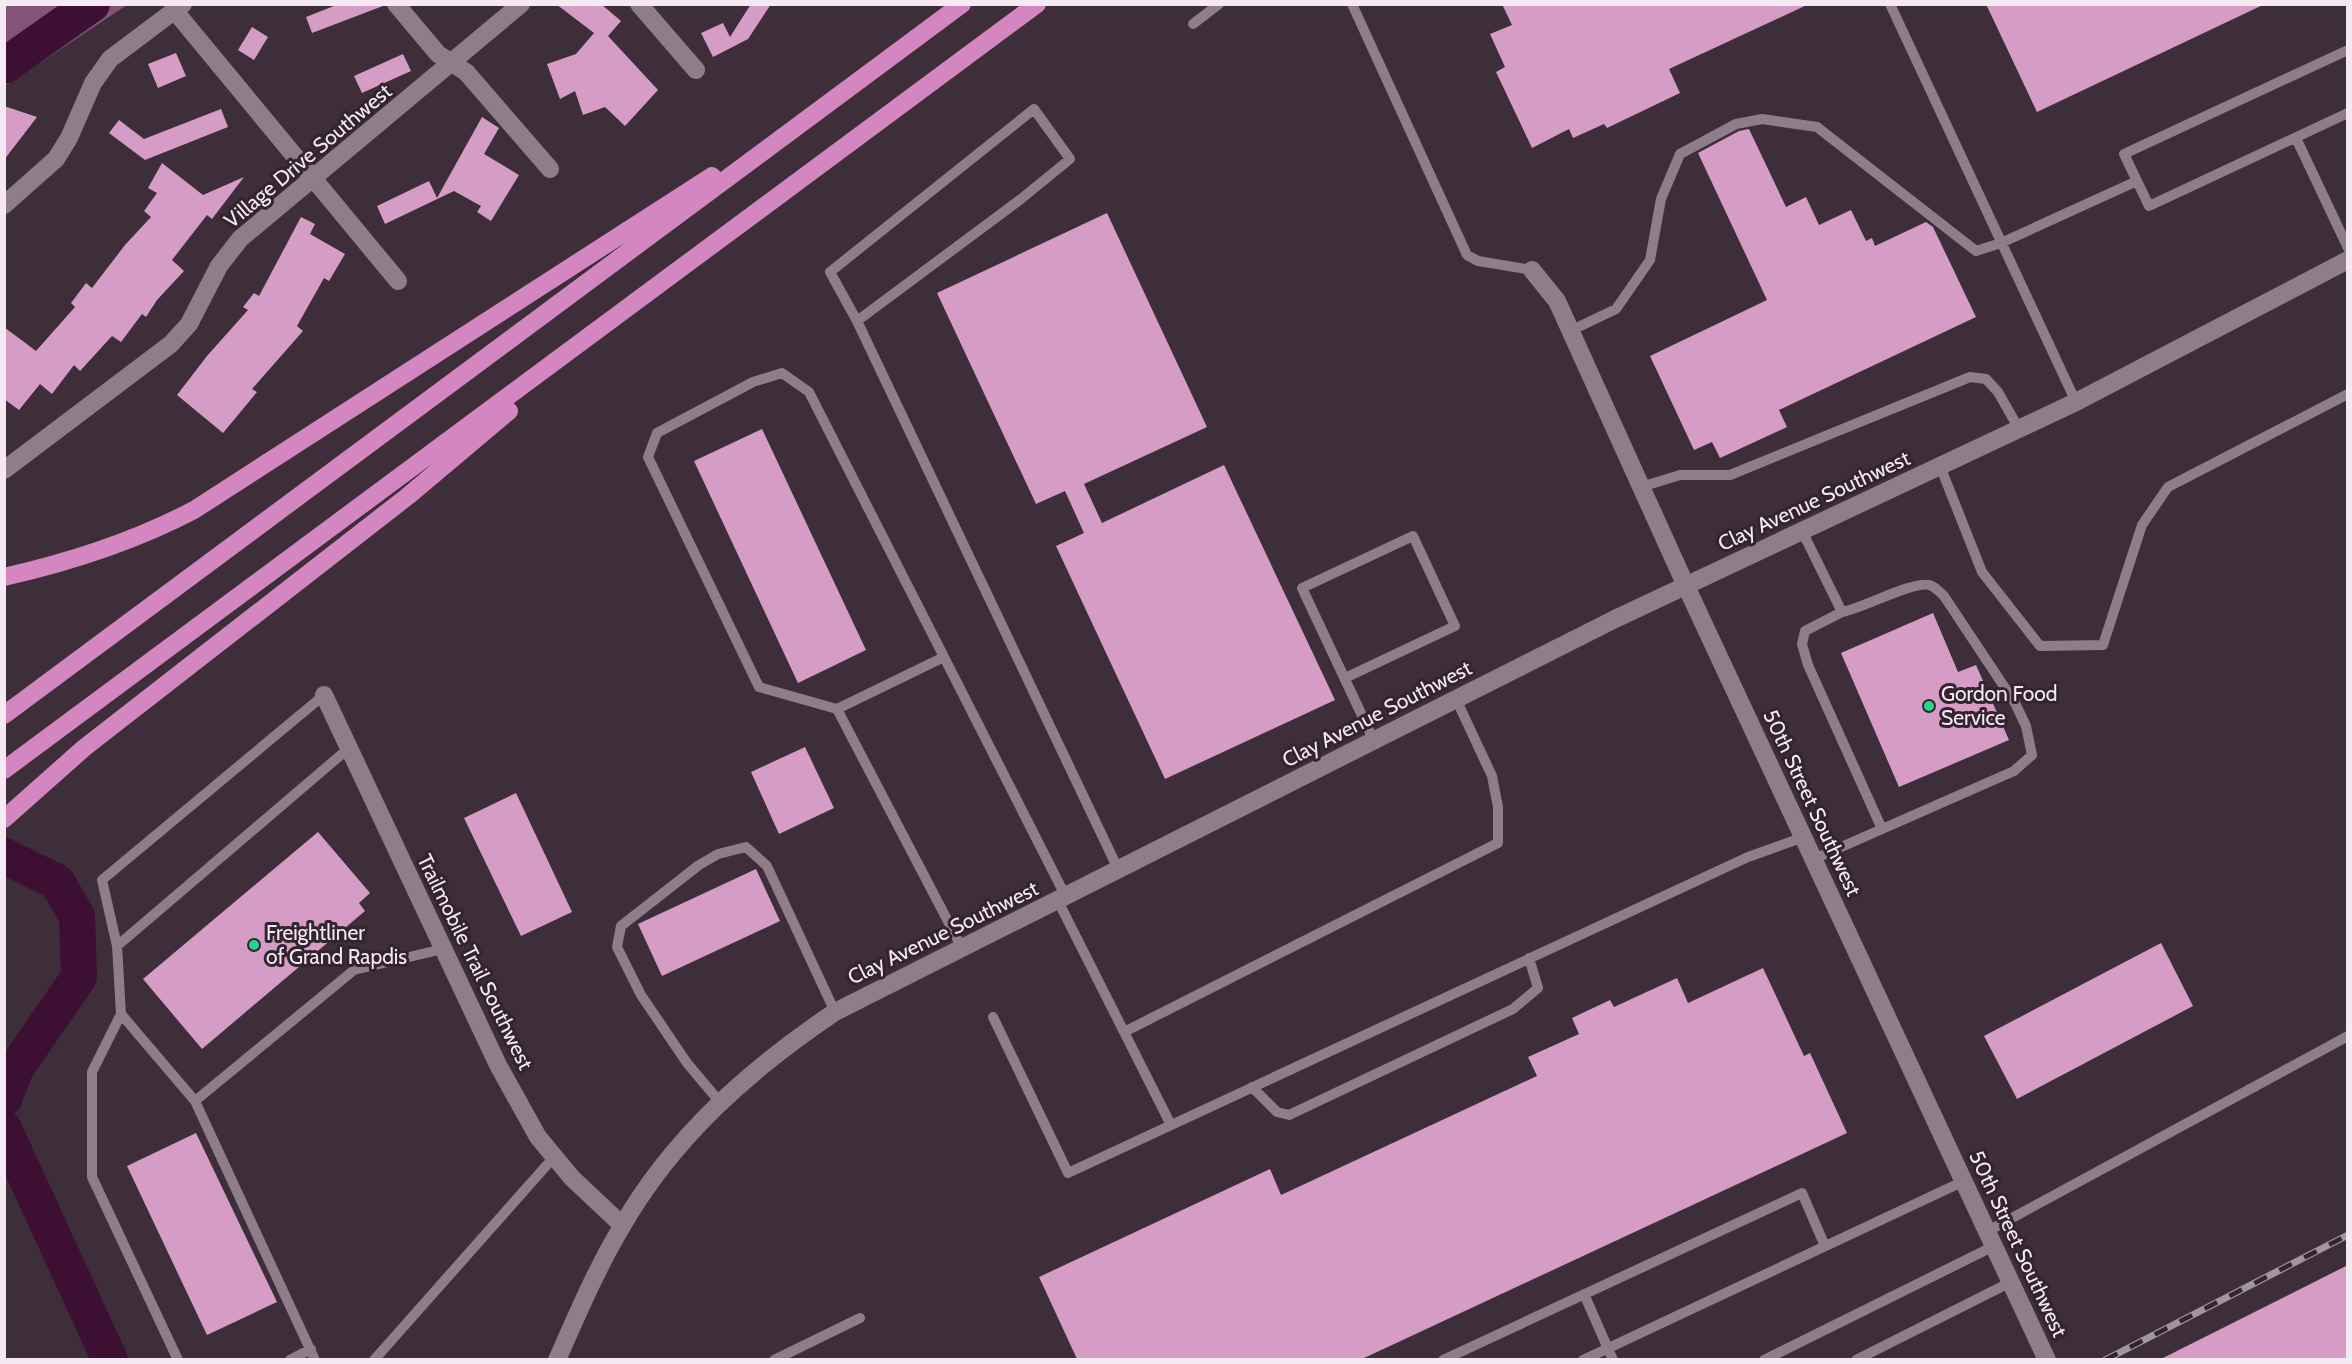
<svg xmlns="http://www.w3.org/2000/svg" width="2352" height="1364" viewBox="0 0 2352 1364" font-family="Cabin,sans-serif">
<style>
.forest{fill:#855278}
.lines{fill:none;stroke-linecap:round;stroke-linejoin:round}
.river{stroke:#3c0f33;stroke-width:36}
.building{fill:#d59dc5}
.lane{stroke:#907d8a;stroke-width:10}
.street{stroke:#907d8a;stroke-width:18}
.secondary{stroke:#907d8a;stroke-width:18}
.highway{stroke:#d386bf;stroke-width:18}
.rail-casing{stroke:#a2959e;stroke-width:7}
.rail{stroke:#33242f;stroke-width:4.5;stroke-dasharray:14;stroke-linecap:butt}
.poi-dot{fill:#22d887;stroke:#33242f;stroke-width:2}
.labels{text-anchor:middle;stroke-width:6;stroke-linejoin:round;paint-order:stroke}
.street-label{font-size:21px;fill:#f5eaf1;stroke:#33242f}
.poi-label{font-size:21px;fill:#f5eaf1;stroke:#33242f;text-anchor:start}
</style>
<rect width="100%" height="100%" fill="#3d2e39"/>
<!-- forest -->
<path class="forest" d="M5,4h122v1l-122,81z"/>
<g class="lines">
<!-- river -->
<path class="river" d="M4,66l88,-62
M4,856l53,26 20,34 2,61 -63,91 -12,31
M4,1129l106,231"/>
</g>
<!-- building -->
<path class="building" d="M339,4h44v2l-71,27 -6,-16z
M556,4h45l20,17 -13,15 50,54 -33,36 -20,-19 -22,8 -8,-24 -15,8 -13,-35 29,-10 18,-21z
M751,4h20l-23,35 -35,18 -12,-24 22,-10 7,14z
M1502,4h307l-140,65 11,24 -73,35 -3,-4 -31,14 -4,-9 -37,19 -36,-76 9,-5 -15,-33 22,-9z
M1986,4h279l-228,108z
M252,27l16,10 -14,23 -16,-10z
M176,53l10,23 -28,12 -10,-24z
M403,54l8,17 -49,22 -8,-17z
M4,106l33,11 -33,43z
M221,109l7,18 -83,33 -36,-27 10,-13 25,19z
M482,117l17,11 -15,26 35,21 -28,46 -14,-9 4,-6 -27,-15 -69,33 -8,-18 52,-25 8,17z
M1749,129l37,78 20,-10 13,28 32,-15 15,31 6,-3 3,8 51,-24 7,5 43,90 -197,93 8,17 -67,31 -8,-16 -18,8 -44,-94 117,-56 -69,-147 41,-22z
M162,163l41,32 41,-18 -32,42 -5,-4 -35,45 12,11 -27,29 -11,17 -4,-3 -21,28 -9,-6 -32,35 -6,-6 -22,29 -12,-10 -21,26 -15,-11v-72l32,24 39,-44 -4,-4 15,-20 6,5 33,-43 26,-28 -7,-6 13,-18 -9,-5z
M1107,213l100,214 -123,57 18,39 122,-58 111,235 -170,79 -109,-233 28,-13 -19,-42 -29,13 -99,-211z
M301,217l14,7 -5,10 35,20 -16,27 -5,-3 -27,48 6,5 -51,58 5,3 -34,41 -46,-38 30,-39 41,-46 -5,-3 11,-14 5,3z
M762,429l104,221 -68,33 -104,-222z
M1933,613l25,59 18,-7 33,75 -110,47 -58,-134z
M805,747l29,61 -55,26 -28,-62z
M516,793l56,119 -51,24 -57,-118z
M318,832l52,61 -11,10 6,8 -163,138 -59,-70z
M756,869l24,52 -118,55 -24,-52z
M2161,943l32,63 -176,93 -33,-63z
M1763,968l41,88 6,-3 37,80 -485,226h-285l-38,-82 231,-108 11,26 256,-119 -9,-19 51,-23 -7,-16 38,-18 4,7 63,-29 11,25z
M196,1133l81,169 -70,33 -80,-169z
M2348,1265v94h-187z"/>
<g class="lines">
<!-- lane -->
<path class="lane" d="M1352,4l115,251 11,6 54,9
M1890,4l186,398
M1193,24l26,-20
M2296,138l52,110
M2137,181l12,25 199,-93
M857,321l-27,-49 204,-163 36,50 -49,40 -164,122 262,550
M1570,331l46,-22 34,-49 11,-61 19,-45 56,-30 26,-5 55,8 159,124 25,-8 136,-62 -13,-27 224,-104
M1940,466l42,106 58,74 63,-1 39,-120 26,-38 180,-93
M1641,487l39,-12h50l240,-98 16,2 12,13 21,37
M1802,531l40,81c21,-4 71,-31 87,-27 5,1 11,7 15,11l71,107 11,23 6,29 -18,16 -200,88
M1842,612l-37,19 -3,13 6,21 74,164
M1345,678l110,-52 -42,-90 -111,52 72,153
M837,709l-78,-22 -111,-230 9,-24 96,-51 29,-9 27,19 135,265
M1058,901l113,224
M117,946l232,-198
M963,950l-126,-241 107,-52 122,240
M121,1014l-29,58v105l86,183
M993,1017l75,156 680,-316 56,-20
M1124,1032l374,-189v-36l-6,-31 -36,-77
M1252,1087l25,25 12,3 224,-106 25,-21 -9,-30
M195,1101l159,-131 89,-21
M719,1101l-32,-38 -46,-68 -24,-48 4,-21 78,-61 19,-11 28,-7 21,19 68,146
M1988,1231l360,-195
M1584,1294l29,66
M290,1360l21,-11
M315,1360l-120,-259 -74,-87 -4,-68 -15,-66 222,-185
M374,1360l180,-203
M774,1360l86,-42
M1443,1360l359,-167 23,53
M1583,1360l381,-179
M1764,1360l230,-114
M1856,1360l155,-78"/>
<!-- street -->
<path class="street" d="M396,4l42,50 28,18 84,97
M639,4l57,66
M174,10l224,271
M4,205l52,-46 13,-21 24,-55 17,-24 73,-55
M1532,270l25,31 129,285
M4,470l167,-126 18,-20 30,-58 21,-27 281,-235
M324,695l174,370 40,72 34,41 50,47"/>
<!-- secondary -->
<path class="secondary" d="M1686,586l361,774
M557,1360c20,-45 39,-90 64,-132 51,-90 129,-159 214,-216l780,-393 461,-217 272,-142"/>
<!-- highway -->
<path class="highway" d="M4,577c66,-15 131,-36 190,-67l518,-334
M4,715l958,-711
M4,770l1033,-766
M4,819l80,-71 324,-252 101,-85"/>
<defs>
<path id="rail" d="M2105,1360l243,-125"/>
</defs>
<!-- rail casing -->
<use href="#rail" class="rail-casing"/>
<!-- rail -->
<use href="#rail" class="rail"/>
</g>
<!-- markers -->
<g class="poi-dot">
<circle cx="1929" cy="706" r="6"/>
<circle cx="254" cy="945" r="6"/>
</g>
<g class="labels">
<!-- street labels -->
<g class="street-label">
<text transform="translate(308 156) rotate(-40)" y="7">Village Drive Southwest</text>
<text transform="translate(1814 501) rotate(-25)" y="7">Clay Avenue Southwest</text>
<text transform="translate(1377 714) rotate(-27)" y="7">Clay Avenue Southwest</text>
<text transform="translate(1812 803) rotate(65)" y="7">50th Street Southwest</text>
<text transform="translate(943 933) rotate(-26)" y="7">Clay Avenue Southwest</text>
<text transform="translate(475 962) rotate(64)" y="7">Trailmobile Trail Southwest</text>
<text transform="translate(2018 1244) rotate(65)" y="7">50th Street Southwest</text>
</g>
<!-- poi labels -->
<g class="poi-label">
<text x="1941" y="701">Gordon Food<tspan x="1941" dy="24">Service</tspan></text>
<text x="266" y="940">Freightliner<tspan x="266" dy="24">of Grand Rapdis</tspan></text>
</g>
</g>
<!-- border -->
<rect width="2352" height="1364" fill="none" stroke="#f5eaf1" stroke-width="12"/>
</svg>
